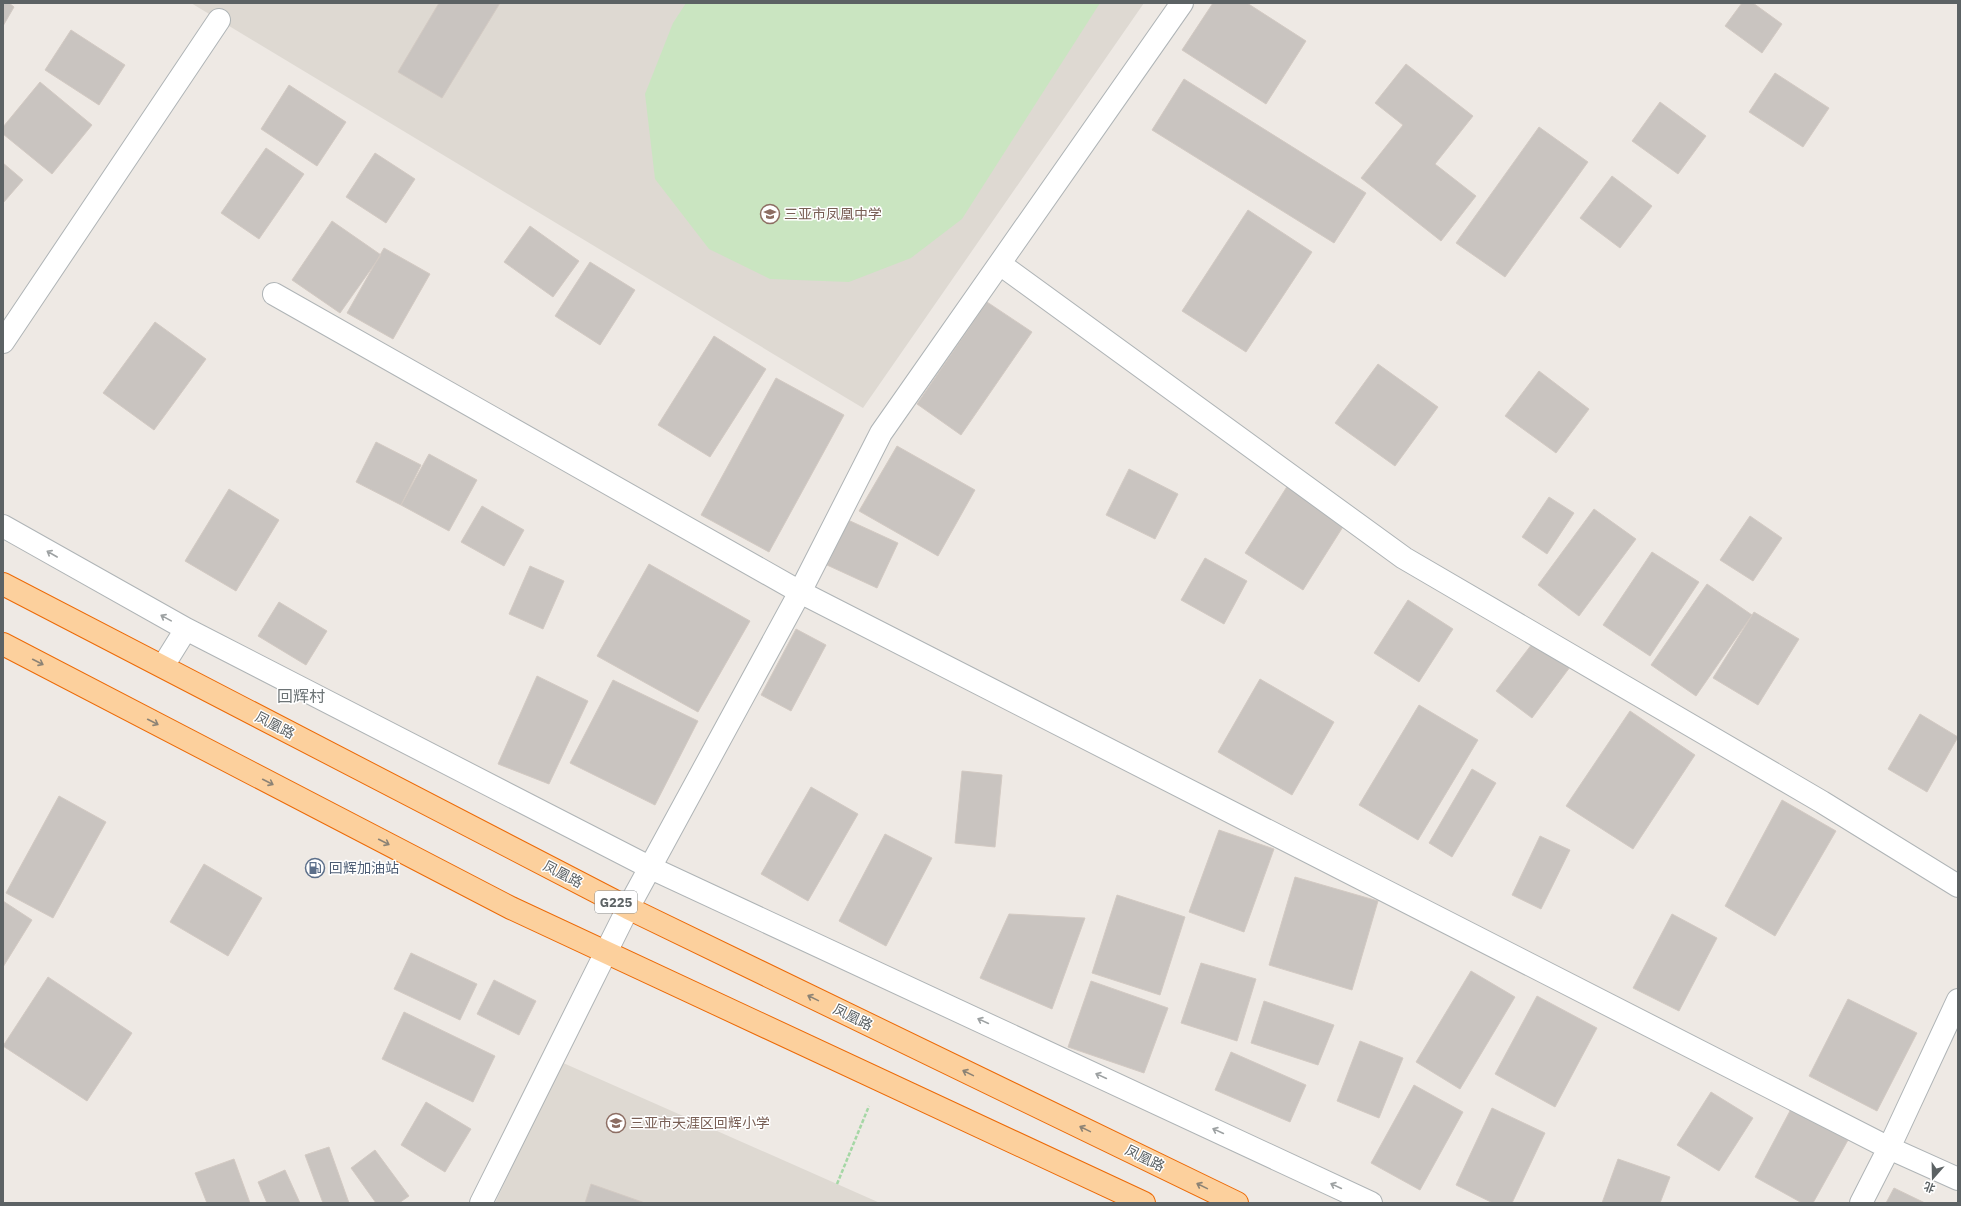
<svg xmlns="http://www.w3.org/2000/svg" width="1961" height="1206" viewBox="0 0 1961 1206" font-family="'IBM Plex Sans','Noto Sans SC',sans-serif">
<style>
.education{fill:#ded9d2}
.green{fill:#cae5c1}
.building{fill:#c9c4c0;stroke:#d3cac3}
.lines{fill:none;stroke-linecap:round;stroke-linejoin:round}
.minor-casing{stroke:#afb4b6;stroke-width:24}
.trunk-casing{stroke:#ec6a07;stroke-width:24}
.path{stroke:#a5d7a5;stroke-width:2.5;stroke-dasharray:4 2;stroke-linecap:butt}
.minor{stroke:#fff;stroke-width:22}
.trunk{stroke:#fcd09d;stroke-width:22}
.oneway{stroke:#9da1a2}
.oneway2{stroke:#8c8375}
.labels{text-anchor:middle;stroke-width:3;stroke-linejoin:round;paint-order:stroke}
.shield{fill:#fff;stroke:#8d9192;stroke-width:1}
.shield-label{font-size:13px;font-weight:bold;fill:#5c6264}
.education-label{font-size:14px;fill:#785e54;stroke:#fff;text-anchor:start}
.street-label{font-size:14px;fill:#5c6264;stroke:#fff}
.service-label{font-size:14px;fill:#4e5e75;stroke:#fff;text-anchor:start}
.quarter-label{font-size:16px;fill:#6d7476;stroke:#fff}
</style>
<rect width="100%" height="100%" fill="#eee9e4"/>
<!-- education -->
<path class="education" d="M191,3h953l-281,405z
M561,1062l319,141h-385z"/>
<!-- green -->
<path class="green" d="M686,3h414l-138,216 -51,39 -62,24 -79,-3 -61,-30 -54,-70 -10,-85 28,-71z"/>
<!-- building -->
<path class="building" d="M3,3h6l5,4 -11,19z
M439,3h61l-58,95 -44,-26z
M1213,3h34l59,38 -40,63 -84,-54z
M1742,3h11l29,21 -20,29 -37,-27z
M71,30l54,35 -26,40 -54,-35z
M1406,64l67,52 -38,48 41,32 -35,45 -80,-63 42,-53 -28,-22z
M1775,73l54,35 -26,39 -54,-35z
M1184,79l182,114 -32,50 -182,-113z
M40,82l52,43 -40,49 -49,-40v-7z
M289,85l57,37 -29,44 -56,-37z
M1660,102l46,34 -28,38 -46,-33z
M1539,127l49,35 -83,115 -49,-34z
M266,148l38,26 -45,65 -38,-26z
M375,153l40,26 -29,44 -40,-26z
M3,163l20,17 -20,23z
M1612,176l40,30 -32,42 -40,-30z
M1248,210l64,42 -66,100 -64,-41z
M332,221l49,34 -41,58 -48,-33z
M530,226l49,35 -26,36 -49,-35z
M384,248l46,26 -37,65 -46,-26z
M590,262l45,28 -35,55 -45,-29z
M987,302l45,30 -71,103 -44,-31z
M155,322l51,37 -52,71 -51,-37z
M714,336l52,33 -56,88 -52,-32z
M1378,364l60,43 -43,59 -60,-43z
M1539,371l50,38 -33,44 -51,-37z
M776,378l68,37 -75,137 -68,-37z
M376,442l45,23 -20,40 -45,-23z
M897,446l78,44 -37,66 -79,-45z
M429,454l48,26 -28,51 -48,-26z
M1129,469l49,25 -23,45 -49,-24z
M1288,485l58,37 -43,68 -58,-37z
M229,489l50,31 -43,71 -51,-30z
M1549,497l25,16 -27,41 -25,-17z
M482,506l42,24 -20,36 -43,-24z
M1594,509l42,30 -57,77 -41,-31z
M1750,516l32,22 -29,43 -33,-21z
M848,520l50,23 -21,45 -50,-23z
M1652,552l47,30 -49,74 -47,-31z
M1205,558l42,23 -23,43 -43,-24z
M649,564l101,57 -52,91 -101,-56z
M530,566l34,15 -21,48 -34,-15z
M1707,584l45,31 -56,81 -45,-31z
M1408,600l45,29 -34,53 -45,-29z
M279,602l48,29 -21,34 -48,-29z
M1754,612l45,27 -41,66 -45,-27z
M796,629l30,16 -35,66 -30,-16z
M1535,640l35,27 -38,51 -36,-27z
M537,676l51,25 -39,83 -51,-20z
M1260,679l74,43 -42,73 -74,-43z
M613,680l85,41 -43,84 -85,-42z
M1419,705l59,35 -60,100 -59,-35z
M1630,711l65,44 -62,94 -67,-43z
M1920,714l38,23 -31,55 -39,-23z
M1472,769l24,14 -44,74 -23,-14z
M962,771l40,4 -7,72 -40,-4z
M811,787l47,27 -50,87 -47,-27z
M59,796l47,26 -53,96 -47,-25z
M1782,800l54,31 -61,105 -50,-30z
M1219,830l55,19 -30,83 -55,-20z
M885,834l47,24 -46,88 -47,-25z
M1540,836l30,14 -29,59 -29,-14z
M204,864l58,34 -34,58 -58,-34z
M1295,877l83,24 -26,89 -83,-25z
M1117,895l68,22 -25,78 -68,-22z
M3,901l29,19 -29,47z
M1009,914l76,4 -33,91 -72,-31z
M1672,914l45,24 -38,73 -46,-23z
M411,953l66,31 -17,36 -66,-31z
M1201,963l55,16 -19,62 -56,-18z
M1471,971l44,26 -55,92 -44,-27z
M48,977l84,56 -45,68 -84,-55z
M494,980l42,21 -17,34 -42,-21z
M1091,981l77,27 -24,65 -76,-26z
M1537,996l60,32 -42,79 -60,-33z
M1848,999l69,34 -40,78 -68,-35z
M1264,1001l70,24 -16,40 -67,-22z
M404,1012l91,44 -22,46 -91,-43z
M1360,1041l43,17 -24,60 -42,-17z
M1231,1052l75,33 -16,37 -75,-32z
M1414,1085l49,27 -43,78 -49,-27z
M1711,1092l42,26 -34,53 -42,-26z
M426,1102l45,27 -26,43 -44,-27z
M1492,1108l53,25 -33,70h-19l-37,-18z
M1791,1109l57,31 -35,63h-11l-47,-26z
M329,1147l20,56h-26l-18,-48z
M375,1150l34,46 -10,7h-23l-25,-35z
M234,1159l16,44h-43l-12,-30z
M1618,1159l52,18 -10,26h-58z
M285,1170l15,33h-33l-9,-21z
M591,1184l54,19h-60z
M1894,1188l31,15h-39z"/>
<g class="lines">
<defs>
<path id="minor" d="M1000,264l404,294 418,244 136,84
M274,294l526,298 1089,556 69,31
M3,342l216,-322
M3,526l183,103 -23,37
M186,629l465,239 720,335
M481,1203l147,-295 172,-316 81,-159 301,-430
M1861,1203l28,-55 69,-148"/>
<path id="trunk" d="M3,584l625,324 609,295
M3,644l508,264 633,295"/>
</defs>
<!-- minor casing -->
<use href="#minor" class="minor-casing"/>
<!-- trunk casing -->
<use href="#trunk" class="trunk-casing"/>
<!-- path -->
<path class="path" d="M837,1184l32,-78"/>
<!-- minor -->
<use href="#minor" class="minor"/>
<!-- trunk -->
<use href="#trunk" class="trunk"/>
</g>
<!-- one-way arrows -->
<defs><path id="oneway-shaft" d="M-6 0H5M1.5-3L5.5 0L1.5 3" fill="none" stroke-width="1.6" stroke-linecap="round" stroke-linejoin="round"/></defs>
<g class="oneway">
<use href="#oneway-shaft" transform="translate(52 554) rotate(-150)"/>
<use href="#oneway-shaft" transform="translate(166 618) rotate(-151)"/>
<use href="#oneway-shaft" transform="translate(983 1021) rotate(-155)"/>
<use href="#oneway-shaft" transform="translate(1101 1076) rotate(-155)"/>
<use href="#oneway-shaft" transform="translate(1218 1131) rotate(-155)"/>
<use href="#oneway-shaft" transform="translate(1336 1186) rotate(-155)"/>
</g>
<g class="oneway2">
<use href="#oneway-shaft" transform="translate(38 662) rotate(27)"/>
<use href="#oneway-shaft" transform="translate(153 722) rotate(27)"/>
<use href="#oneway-shaft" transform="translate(268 782) rotate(27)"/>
<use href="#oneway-shaft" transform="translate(384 842) rotate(27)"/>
<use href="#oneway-shaft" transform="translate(813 998) rotate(-154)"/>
<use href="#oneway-shaft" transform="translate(968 1073) rotate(-154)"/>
<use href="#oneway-shaft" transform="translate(1085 1129) rotate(-154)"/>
<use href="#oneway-shaft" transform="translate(1202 1186) rotate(-154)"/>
</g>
<!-- icons -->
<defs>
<symbol id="school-ring" viewBox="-11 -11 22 22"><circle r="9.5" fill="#fff" stroke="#8d6e63" stroke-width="1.5"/><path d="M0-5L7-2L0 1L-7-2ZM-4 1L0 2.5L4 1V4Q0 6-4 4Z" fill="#8d6e63"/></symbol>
<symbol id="fuel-ring" viewBox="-11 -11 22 22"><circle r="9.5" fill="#fff" stroke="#5c6f8a" stroke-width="1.5"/><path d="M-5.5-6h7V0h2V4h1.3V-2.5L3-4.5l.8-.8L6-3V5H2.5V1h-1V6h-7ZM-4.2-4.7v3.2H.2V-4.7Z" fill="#5c6f8a"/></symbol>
</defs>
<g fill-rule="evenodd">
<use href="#school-ring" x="759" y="203" width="22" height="22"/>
<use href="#fuel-ring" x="304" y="857" width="22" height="22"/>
<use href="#school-ring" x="605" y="1112" width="22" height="22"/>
</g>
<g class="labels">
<!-- shield labels -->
<rect class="shield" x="595" y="891" width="42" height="22" rx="3"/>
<g class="shield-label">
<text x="616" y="907">G225</text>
</g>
<!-- education labels -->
<g class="education-label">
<text x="784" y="219">三亚市凤凰中学</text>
<text x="630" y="1128">三亚市天涯区回辉小学</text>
</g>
<!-- street labels -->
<g class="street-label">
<text transform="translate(275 725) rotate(27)" y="5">凤凰路</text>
<text transform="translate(563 874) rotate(27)" y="5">凤凰路</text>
<text transform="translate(853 1017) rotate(26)" y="5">凤凰路</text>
<text transform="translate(1145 1158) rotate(26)" y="5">凤凰路</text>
</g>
<!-- service labels -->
<g class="service-label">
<text x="329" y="873">回辉加油站</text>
</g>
<!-- quarter labels -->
<g class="quarter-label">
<text x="301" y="702">回辉村</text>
</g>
</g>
<!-- border -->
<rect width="1961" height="1206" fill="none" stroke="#5c6264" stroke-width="8"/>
<!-- north arrow -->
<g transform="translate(1933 1178) rotate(200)" stroke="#ffffff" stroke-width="3" paint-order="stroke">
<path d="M0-3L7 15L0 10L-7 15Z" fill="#5c6264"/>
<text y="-6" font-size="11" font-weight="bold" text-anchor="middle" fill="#5c6264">北</text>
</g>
</svg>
